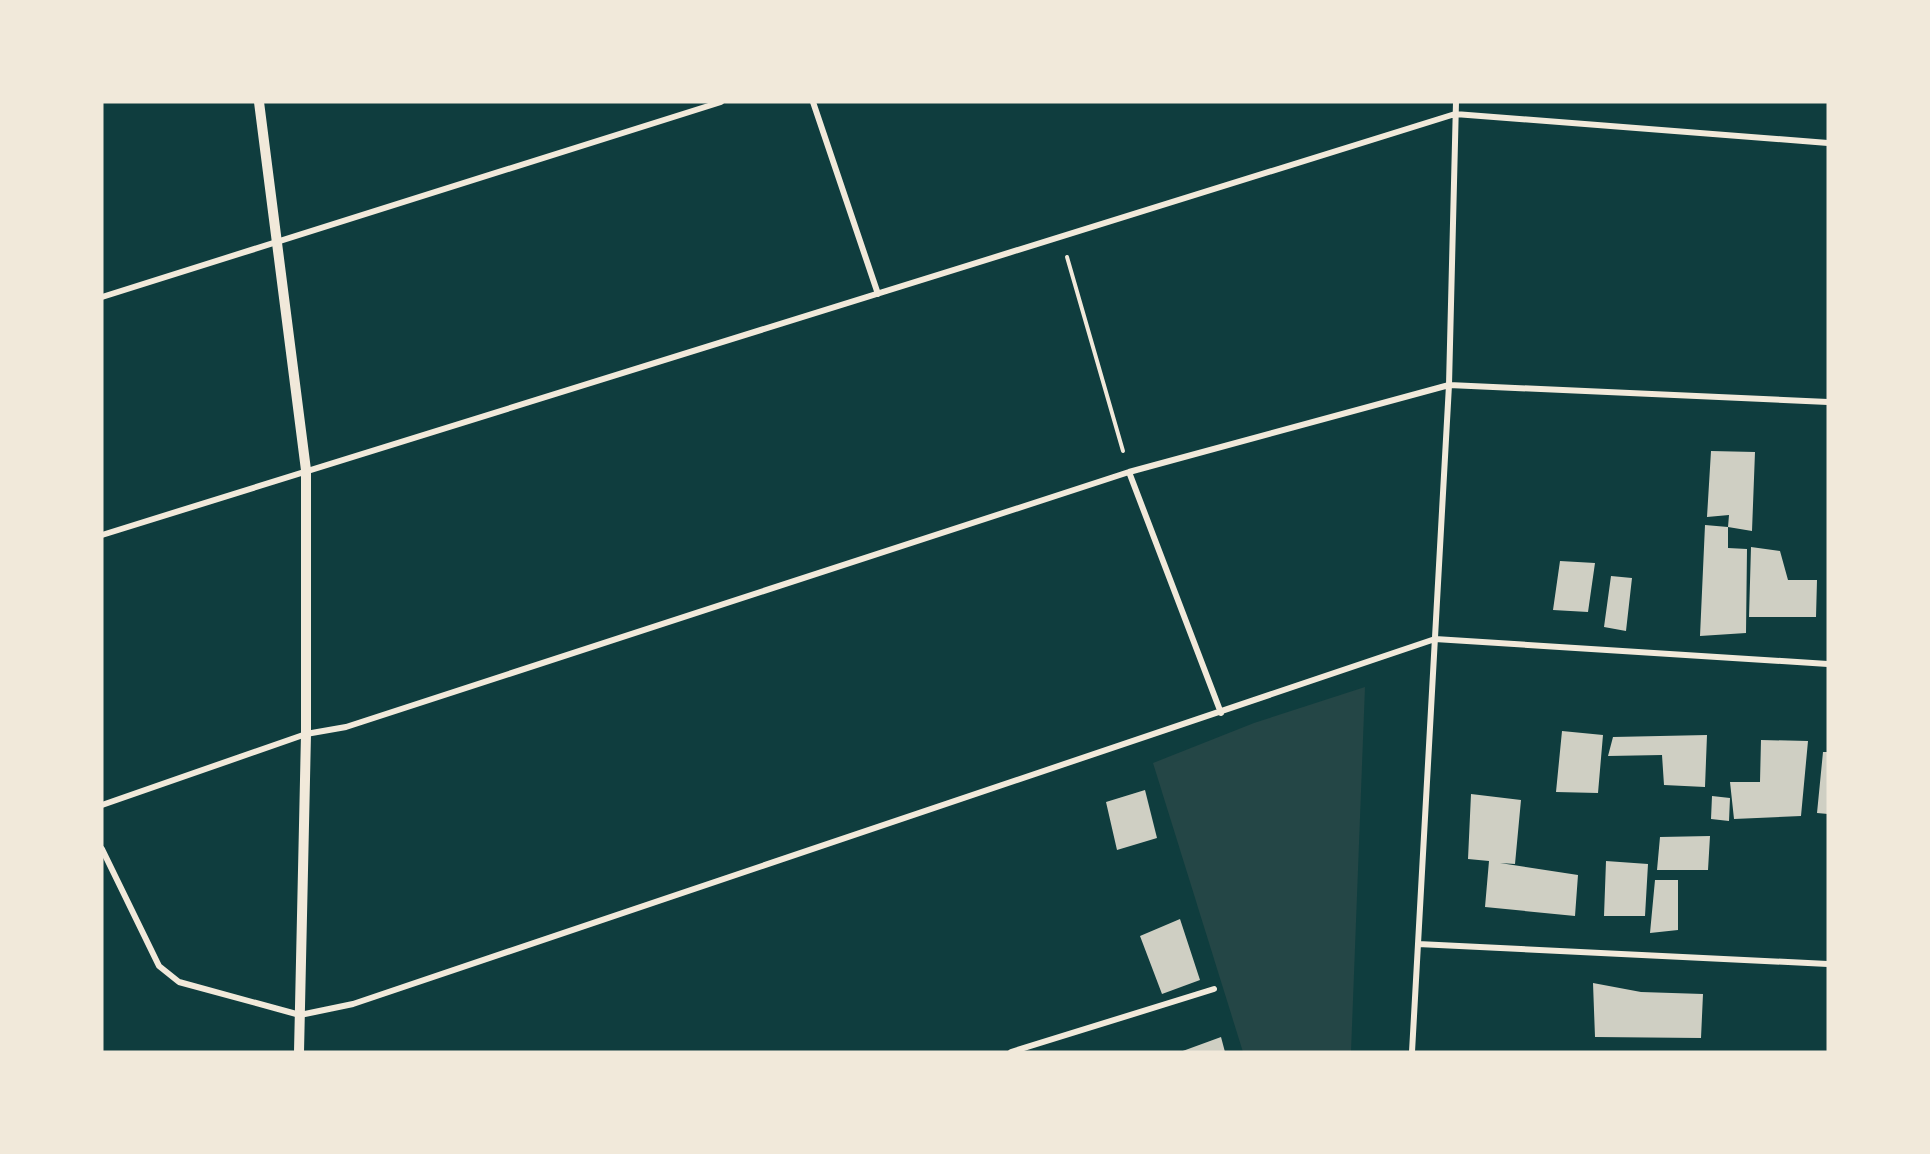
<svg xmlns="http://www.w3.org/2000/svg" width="1930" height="1154" viewBox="0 0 1930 1154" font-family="'Exo 2',sans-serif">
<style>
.green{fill:#244646}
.building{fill:#cfcfc3}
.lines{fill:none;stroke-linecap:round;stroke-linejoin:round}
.path{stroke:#f1e9da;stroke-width:4}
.minor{stroke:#f1e9da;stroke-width:6}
.tertiary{stroke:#f1e9da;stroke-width:10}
</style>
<rect width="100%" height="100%" fill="#0f3d3e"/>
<!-- green -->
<path class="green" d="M1365,687l-14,365h-108l-90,-289 101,-40z"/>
<!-- building -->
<path class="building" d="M1711,451l44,1 -3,79 -24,-4 1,-12 -22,2z
M1705,525l23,2v21l19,1 -1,84 -46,3z
M1751,547l29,4 8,29h29l-1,37h-67z
M1560,561l35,2 -7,49 -35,-2z
M1611,576l21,2 -6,53 -22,-4z
M1562,731l41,4 -5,58 -42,-1z
M1707,735l-2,52 -41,-2 -2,-30 -54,1 5,-19z
M1761,740l47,1 -7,75 -67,3 -4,-37h30z
M1823,752h5v62l-11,-1z
M1145,790l12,48 -40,12 -11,-48z
M1471,794l50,6 -6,64 -15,-1 78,12 -3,41 -90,-9 4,-46 -21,-2z
M1712,796l18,2 -1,23 -18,-2z
M1710,836l-2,34h-51l3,-33z
M1606,861l42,3 -3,52h-41z
M1655,880h23v50l-28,3z
M1180,919l20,61 -38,14 -22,-58z
M1593,983l48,9 62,2 -2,44 -106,-1z
M1221,1037l4,15h-45z"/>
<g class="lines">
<!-- path -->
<path class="path" d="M1067,257l56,194"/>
<!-- minor -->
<path class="minor" d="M813,102l65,192
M102,297l619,-195
M1129,472l92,241
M102,535l1353,-421 373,29
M102,805l204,-71 40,-7 783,-255 320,-87 379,17
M102,849l57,117 20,16 121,33 53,-11 1082,-365 393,25
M1418,944l410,20
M1011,1052l203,-63
M1412,1052l37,-667 7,-283"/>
<!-- tertiary -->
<path class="tertiary" d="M259,102l47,368v264l-7,318"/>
</g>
<!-- border -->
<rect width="1930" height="1154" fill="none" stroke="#f1e9da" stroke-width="207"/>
</svg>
